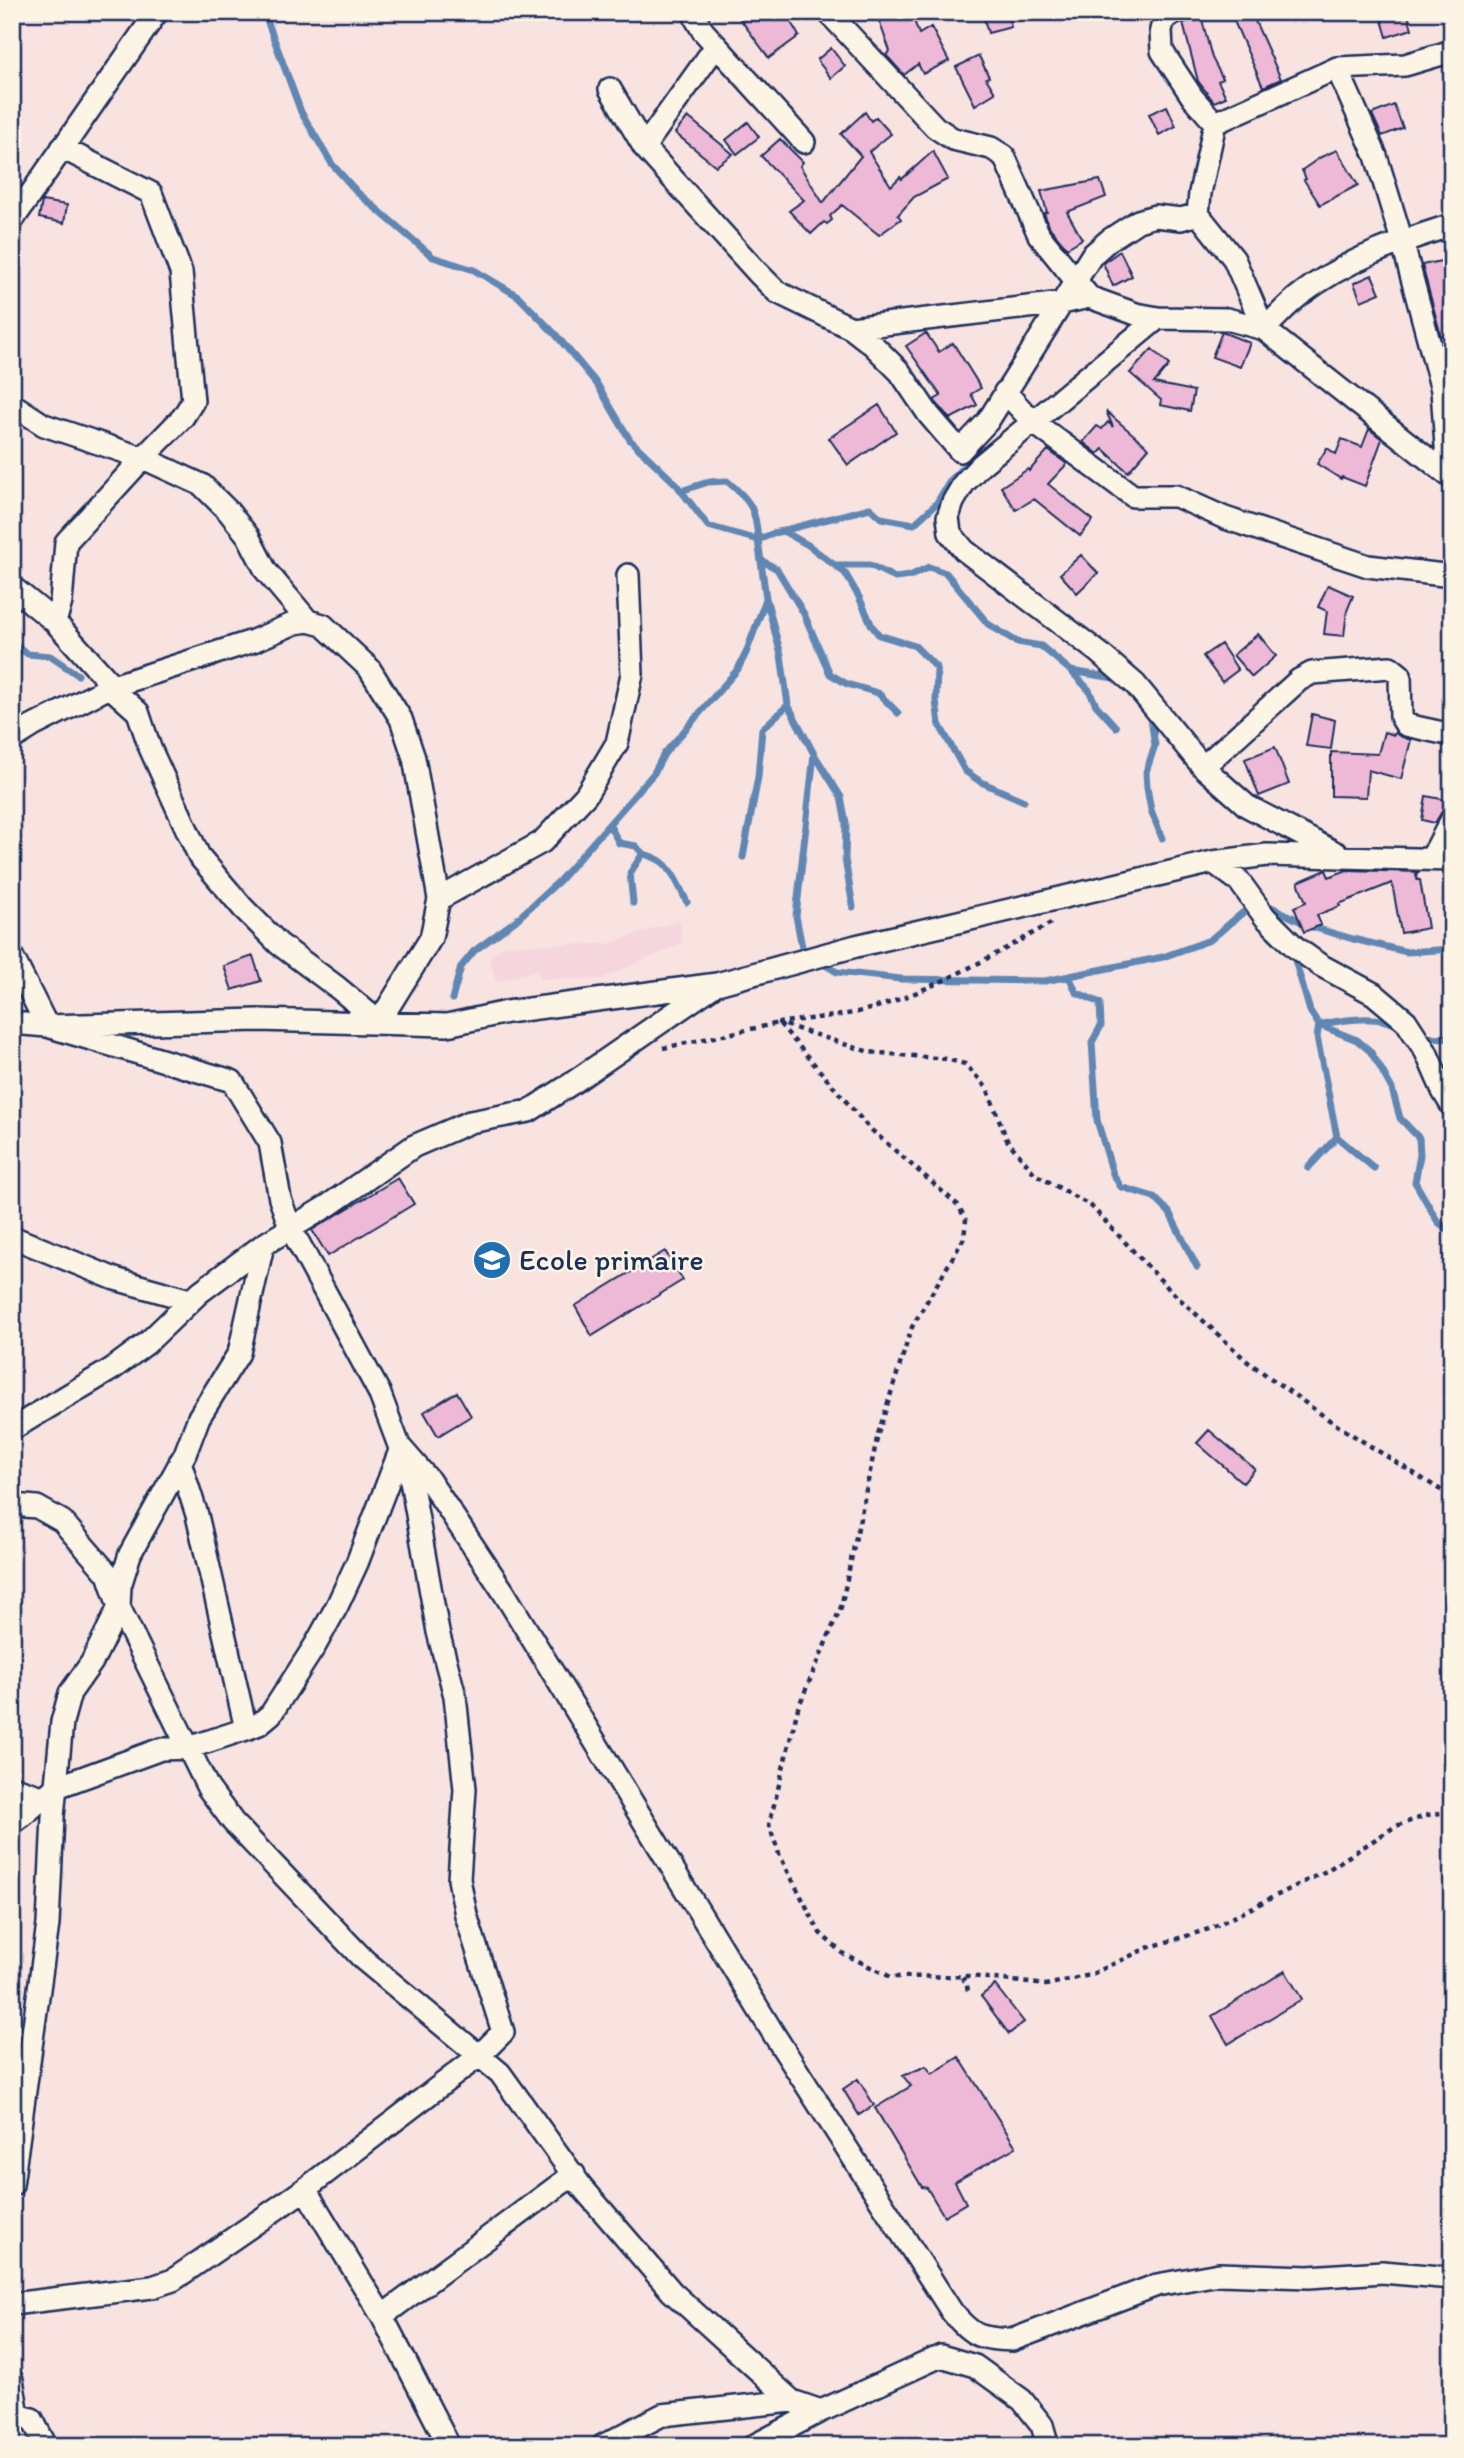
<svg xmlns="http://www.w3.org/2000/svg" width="1464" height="2458" viewBox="0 0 1464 2458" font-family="Itim,sans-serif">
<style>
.built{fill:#f5d6dd}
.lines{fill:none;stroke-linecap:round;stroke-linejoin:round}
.stream{stroke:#6087b3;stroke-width:7}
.building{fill:#edb9d6;stroke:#1b2f5e;stroke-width:2}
.street-casing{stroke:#1b2f5e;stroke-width:26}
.path{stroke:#1b2f5e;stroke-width:4.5;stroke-dasharray:5 5;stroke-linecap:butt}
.street{stroke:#fcf5e5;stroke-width:21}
.labels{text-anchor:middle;stroke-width:5;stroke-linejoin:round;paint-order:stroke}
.poi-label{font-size:30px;fill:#1b2f5e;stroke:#fcf5e5;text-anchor:start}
</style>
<rect width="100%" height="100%" fill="#f8e3e0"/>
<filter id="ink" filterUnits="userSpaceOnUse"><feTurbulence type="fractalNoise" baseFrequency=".0143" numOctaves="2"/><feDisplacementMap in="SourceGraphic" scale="14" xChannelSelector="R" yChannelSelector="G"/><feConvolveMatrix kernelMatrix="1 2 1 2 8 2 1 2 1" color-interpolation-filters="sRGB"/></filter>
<g filter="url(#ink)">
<!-- built -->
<path class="built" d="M680,920l2,23 -80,36h-61l-4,-9 -41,12 -7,-24 16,-13 102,-1z"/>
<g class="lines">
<!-- stream -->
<path class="stream" d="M264,12l37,100 31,52 26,29 75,64 41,13 44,26 38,39 41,49 33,56 46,44 32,42 50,14 8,58 15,57 7,50 26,49 -18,162 7,36 7,4
M681,491l27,-9 19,-1c24,20 29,28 31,59l16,-7 96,-25 11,10 33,6 22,-20 14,-23 30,-33
M783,531l25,14 37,28 14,24 13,29 7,9 36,11 22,22 -1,33 3,23 26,47 16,11 43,19
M761,560l16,9 27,45 26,60 17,10 31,9 20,20
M835,565h35l25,13 15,-2 19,-9 17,6 42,51 29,18 24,4 30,25 49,8
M12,643l16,11 22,2 28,19
M1071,671l18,19 7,15 20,22
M1150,713l5,32 -9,27 1,16 4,22 11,28
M814,754l27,43 5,26 -1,36 8,48
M609,824l10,19 17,3c9,12 11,7 23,14 13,7 21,29 28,42
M743,857l15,-80 4,-48 26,-24
M633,903l-3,-30 12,-18
M1265,904l47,23 41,12 54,13 45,-3
M1295,960l15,51 9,14 38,15 13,11 10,16 12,22 8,29 19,20 1,17 -5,27 23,40 14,11
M820,962l17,10 64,7 144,2 118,-24 47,-17 42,-35
M1069,976l7,16 24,11 1,23 -9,16 5,78 16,54 8,13 33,10 15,15 28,55
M452,999l9,-32 13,-16 41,-30 44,-40 95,-108 10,-19 74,-85 8,-16 20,-54
M1420,1037l32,1
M1337,1137l37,31
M1308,1168l29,-31 -20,-100 2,-12c22,-5 59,-12 79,1"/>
</g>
<!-- building -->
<path class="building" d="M735,12h50l14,24 -30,22z
M894,12h17l8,22 12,-7 18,34 -26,13 -5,-10 -14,11 -18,-20 4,-4 -12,-33z
M982,12h25l4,15 -23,6z
M1230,12h21l30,67 -18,8z
M1382,12h25l5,17 -25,8 -6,-20h2z
M1201,16l11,42 11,21 -5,2 8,16 -12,5 -16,-21 -15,-58z
M831,48l14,18 -14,12 -14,-18z
M979,56l10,21 -3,1 9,15 -20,12 -19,-38z
M1394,105l9,23 -21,8 -10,-22z
M1167,106l9,20 -17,9 -10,-21z
M865,112l6,9 5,-4 15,17 -22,18 22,34 9,-9 2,2 31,-28 15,28 -34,18 -16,18 3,4 -22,16 -37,-30 -12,11 2,4 -5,4 -3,-2 -13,12 -22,-23 15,-11 -43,-44 19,-17 23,23 -3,4 23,37 38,-47 -20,-22z
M688,117l45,37 -17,12 -41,-33z
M748,122l11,15 -22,17 -11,-14z
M1337,150l21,35 -38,20 -16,-25 2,-1 -4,-9 19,-13z
M1100,180l6,17 -39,15 15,27 -15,9 -17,-20 -6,-15 3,-1 -6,-21z
M42,201l25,4 -3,18 -25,-5z
M1120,251l12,25 -19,10 -10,-23z
M1446,260l6,27v46l-11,3 -19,-71z
M1372,275l8,18 -19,8 -7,-18z
M1222,332l28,11 -10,24 -28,-10z
M926,333l13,19 14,-9 28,45 -10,6 6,11 -27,14 -16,-19 7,-4 -35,-50z
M1152,349l17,16 -15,18 40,8 -4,20 -30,-6 1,-5 -31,-27z
M879,405l17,27 -48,33 -19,-27z
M1106,411l43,37 -21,24 -25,-23 -5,5 -15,-12 14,-16 5,3 6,-7 5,5z
M1369,429l13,10 -17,47 -23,-9 -1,2 -24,-15 10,-16 9,6 6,-15 20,8z
M1048,450l19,14 -19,20 45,36 -13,16 -46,-37 -18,11 -15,-23 27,-18 1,2z
M1081,555l17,18 -21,20 -17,-19z
M1328,585l25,11 -6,15 -3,25 -20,-2 3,-23 -9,-4z
M1258,634l18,22 -24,21 -19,-22z
M1221,644l17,26 -16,12 -19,-26z
M1312,714l23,6 -4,29 -25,-3z
M1384,732l10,3 1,-3 4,4 12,4 -10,39 -33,-9 -2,27 -35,-1v-44l47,2z
M1275,747l14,37 -30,12 -14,-37z
M1426,796l26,5v5l-8,2 -9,15 -13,-3z
M1326,870l3,7 18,-7 73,2 -4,2 1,6h3l8,48 -27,5 -9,-50 -53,21 1,2 -23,9 4,10 -17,7 -10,-25 12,-5 -8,-20z
M253,956l8,25 -29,9 -8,-24z
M398,1178l16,26 -86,52 -16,-26z
M665,1251l18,29 -91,56 -17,-30z
M457,1392l14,24 -33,20 -14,-24z
M1209,1430l46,39 -12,14 -46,-40z
M1285,1971l17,28 -74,45 -16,-28z
M995,1985l29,37 -15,12 -28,-38z
M959,2057l57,90 -61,35 11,21 -22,13 -17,-28 -5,-1 -47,-79 36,-22 -8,-10 23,-10 6,8z
M858,2079l16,26 -15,10 -16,-26z"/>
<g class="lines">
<defs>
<path id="street" d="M697,12l-1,7 7,12 101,111
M828,12l107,115 18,12 38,9 13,8 35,79 50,62 47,17 22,4 69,1 37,10 188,149
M1175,12l-11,7 -3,11 1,21 31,47 22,25
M1452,51l-47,14 -68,3 -122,55 -15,70 -2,21 36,45 30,70c12,-11 23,-24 36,-34 45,-35 98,-53 152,-70
M1337,68l39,88 26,85 40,149 6,84
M610,89l34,58 114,126 19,19 74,36 211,-25 27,-6
M644,147l72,-101
M12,221l145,-209
M1158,318l-177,147 -17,18 -11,19 -5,15 2,16 14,17 134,102 37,32 68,83 44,39 91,48
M851,328l22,17 27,27 29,43 31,36 28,-30 104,-166 17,-15 29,-19 17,-5 26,3 17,-5
M1005,392l28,30 100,74h43l49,22 143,48 84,10
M12,404l32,21 99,33 59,27 26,26 20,25 18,35 42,50
M12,587l43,35 54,60 1,5 28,25 12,36 49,108 44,52 36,36 59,44 41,34 52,-84 8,-39 -25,-141 -13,-39 -32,-51 -46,-43 -15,-4 -13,2 -42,18 -143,46 -77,39 -21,13
M55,622l6,-20 5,-60 77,-84 40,-41 10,-16 -12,-129 -30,-79 -89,-45
M1203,767l96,-87 13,-7 78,-6 10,8 1,42 5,8 46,10
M1431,859l21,-40
M1213,862l26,19 26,36 30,30 25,18 54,29 32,27 20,31 17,39 9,15
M439,899l103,-57 44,-47 31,-52 15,-69 -4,-99
M12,956l35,70 185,55 38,62 10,56 10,28 89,165 31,83 28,157 17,64 10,93 -6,90 7,36 37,117 -24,24 -174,133 -132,91 -21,7 -140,17
M12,1023l35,3 211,-6 189,5 60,-13 210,-28 139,-38 357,-84 54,-7 185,5
M12,1237l103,42 75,21
M12,1429l100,-60 35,-26 53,-51 63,-47 66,-40 85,-59 56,-24 59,-11 42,-27 141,-97
M180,1462l17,53 49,214
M12,1505l25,2 25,14 46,53 11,33 89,181 25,34 131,138 136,113 81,113 91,106 120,109 29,10 120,-55 34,10 47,34 20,25 6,21
M12,1787l30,10
M12,1823c17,-10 28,-25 45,-36l104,-38 27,-1 58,-19 13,-5 12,-10 45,-70 21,-38 20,-43 44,-115 28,32 74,111 272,445 177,276c21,25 27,26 60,28l145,-55 62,-11 90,3 73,-5 70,6
M12,2185l36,-261 5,-107 9,-95 8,-29 22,-31 27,-55 1,-21 10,-32 55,-100 14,-37 40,-64 24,-108
M305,2189l77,127 67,130
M382,2316l192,-142
M12,2380l6,35
M12,2418l6,-3 14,4 14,27
M602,2446l60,-31 130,-14
M753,2446l68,-35"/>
</defs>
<!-- street casing -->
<use href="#street" class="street-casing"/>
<!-- path -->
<path class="path" d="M1051,923c-54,31 -122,69 -181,86 -29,8 -61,9 -91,14l90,29 77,7 19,5 22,24 20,52 28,34 56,32 78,83 79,73 87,62 117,73
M663,1048l116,-25 89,104 90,78 8,15 -2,18 -52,89 -34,107 -37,173 -43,101 -29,117 10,29 41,79 22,20 49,24 79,-1 76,9 44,-10 57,-27 62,-19 117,-58 70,-45 32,-11 24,-4
M962,1977l5,8 1,7"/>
<!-- street -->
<use href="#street" class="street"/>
</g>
</g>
<!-- icons -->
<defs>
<symbol id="school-disc" viewBox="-11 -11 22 22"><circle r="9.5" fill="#1f6fb2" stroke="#fcf5e5"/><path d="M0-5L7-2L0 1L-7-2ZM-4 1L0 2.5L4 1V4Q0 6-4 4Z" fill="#fff"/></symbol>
</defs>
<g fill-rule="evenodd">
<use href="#school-disc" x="470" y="1238" width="44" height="44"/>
</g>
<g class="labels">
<!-- poi labels -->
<g class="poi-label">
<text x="519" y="1270">Ecole primaire</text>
</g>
</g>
<!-- margin -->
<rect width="1464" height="2458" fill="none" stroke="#fcf5e5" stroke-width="42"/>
<rect x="21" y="21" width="1422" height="2416" fill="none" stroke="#1b2f5e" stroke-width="2.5" filter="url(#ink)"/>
</svg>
